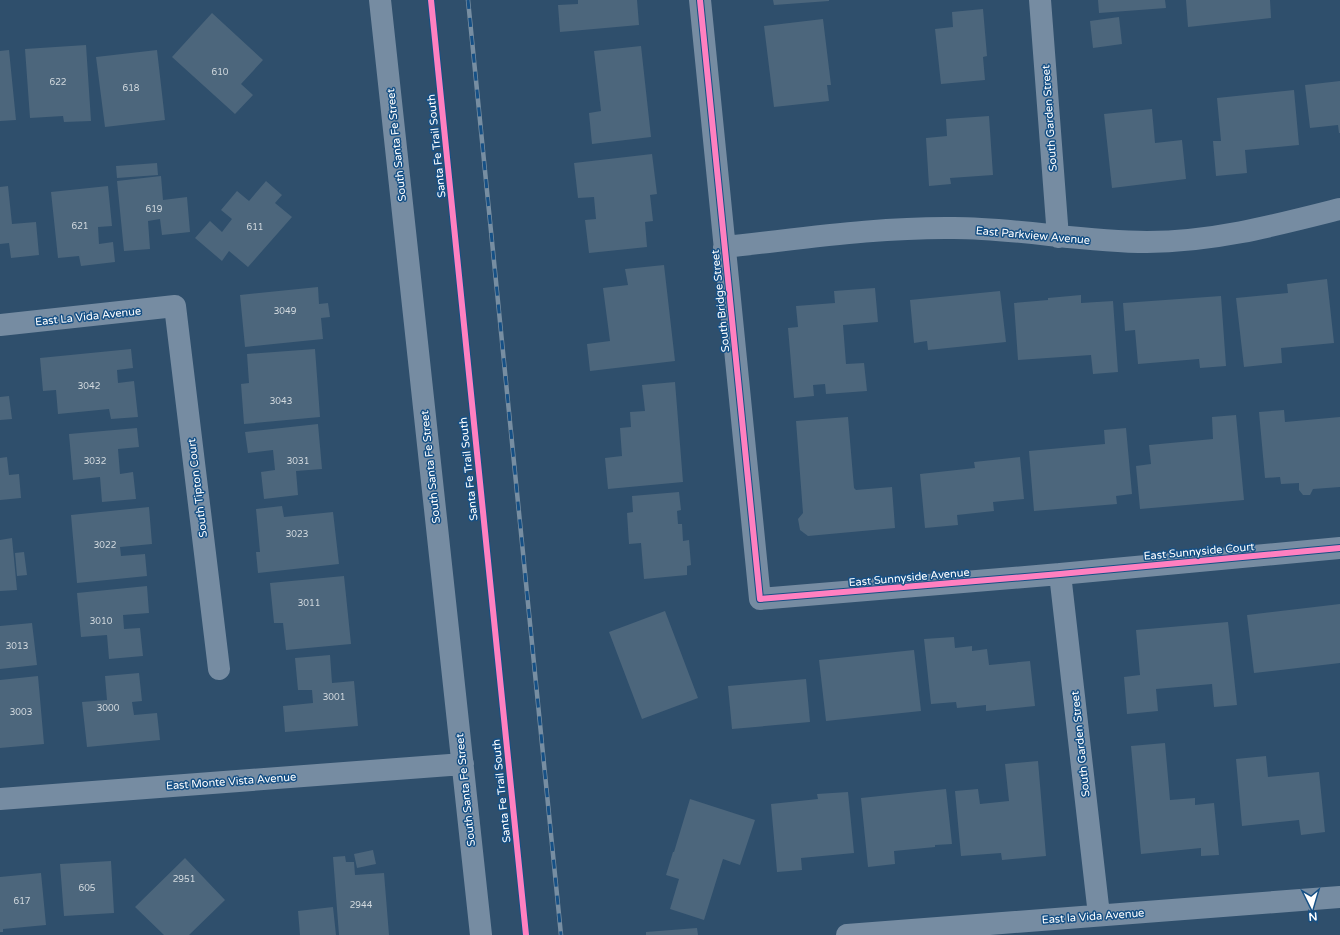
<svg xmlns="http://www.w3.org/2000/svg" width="1340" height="935" viewBox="0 0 1340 935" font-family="'Varela Round',sans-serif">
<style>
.building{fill:#4c667c}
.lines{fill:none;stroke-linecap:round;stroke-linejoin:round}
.minor{stroke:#768ca2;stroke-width:22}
.rail-casing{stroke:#778ea2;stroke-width:4.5}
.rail{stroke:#165085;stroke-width:3;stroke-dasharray:9;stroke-linecap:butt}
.cycleway-casing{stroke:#165085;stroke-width:8}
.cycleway{stroke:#ff80c0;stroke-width:6}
.labels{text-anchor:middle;stroke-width:3;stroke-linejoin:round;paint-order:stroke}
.number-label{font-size:9px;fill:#d2d9de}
.street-label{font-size:11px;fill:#fff;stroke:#165085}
</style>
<rect width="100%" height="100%" fill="#2f4f6c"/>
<!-- building -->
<path class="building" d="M578,0h59l2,25 -79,7 -2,-27 20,-1z
M773,0h56v1l-55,4z
M1098,0h67l1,8 -67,5z
M1186,0h84l1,18 -83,9z
M983,9l4,47 -4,1 2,23 -44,4 -6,-55 18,-2 -1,-15z
M212,13l51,47 -22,24 12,11 -18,19 -63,-57z
M1119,17l3,27 -29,4 -3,-27z
M823,19l8,66h-4l2,16 -55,6 -10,-81z
M86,45l5,76 -27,1 -1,-6 -33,2 -5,-69z
M641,46l10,91 -59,7 -3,-31 12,-2 -7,-60z
M9,50l7,70 -16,1v-70z
M157,50l8,70 -60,7 -9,-70z
M1340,81v52h-1l-1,-8 -28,3 -5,-43z
M1294,90l5,55 -54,5 2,23 -31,3 -3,-35h8l-4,-43z
M1152,109l3,34 27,-3 4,39 -74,9 -8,-74z
M989,116l4,59 -43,3 1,6 -22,2 -3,-48 21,-2 -1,-17z
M652,154l5,40 -7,1 3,26 -8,1 2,25 -58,6 -4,-33 11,-1 -2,-22 -16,1 -4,-35z
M157,163l1,12 -41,3 -1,-12z
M161,176l2,24 24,-3 3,35 -28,3 -2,-16 -12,2 2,28 -26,2 -7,-70z
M266,181l16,14 -7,8 17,14 -44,50 -19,-16 -7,10 -27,-23 15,-17 12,11 10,-13 -11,-9 16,-19 12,10z
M8,186l4,38 24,-2 3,33 -28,3 -2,-15 -9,1v-57z
M108,186l4,40 -14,1 1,17 14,-2 2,20 -34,4 -2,-10 -21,2 -7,-66z
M664,265l11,96 -85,10 -3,-27 23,-3 -7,-53 25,-3 -3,-16z
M1327,279l7,64 -53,5 1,15 -38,4 -8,-69 52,-5 -1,-9z
M318,287l1,17 9,-1 2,14 -9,1 2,21 -78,8 -5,-52z
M875,288l3,34 -35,3 3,39 18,-1 3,28 -41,3 -1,-10 -12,1 1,11 -20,2 -6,-70 10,-1 -2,-21 39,-3 -1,-12z
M1000,291l6,51 -78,8 -1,-9 -13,2 -4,-43z
M1081,295v8l32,-2 5,71 -25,2 -2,-19 -73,5 -4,-57 34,-3v-2z
M1221,296l5,70 -26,2 -1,-9 -61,5 -3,-34 -10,1 -2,-28z
M131,349l2,19 -16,2 1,13 16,-2 4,36 -27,2 -2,-10 -51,5 -2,-24 -13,1 -3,-33z
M315,349l5,68 -76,7 -3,-40 8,-1 -2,-29z
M675,382l8,100 -75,7 -3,-31 17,-2 -2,-28 11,-1 -1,-15 15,-1 -3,-26z
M9,396l3,23 -12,1v-23z
M1284,410l1,12 55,-5v70l-27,2 -3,6h-7l-4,-5v-7l-18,1 -1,-7 -15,1 -6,-66z
M1236,415l8,85 -104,9 -4,-43 15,-2 -2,-19 64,-6 -1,-22z
M848,417l6,71 2,2 36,-3 3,41 -87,8 -8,-6 -2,-11 5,-6 -7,-92z
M318,424l4,45 -26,2 2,24 -34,4 -3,-27 14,-2 -2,-20 -25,3 -3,-21z
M137,428l2,19 -21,2 2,25 13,-2 3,27 -34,3 -2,-25 -27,3 -4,-46z
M1126,428l6,66 -16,2 1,8 -83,7 -5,-60 76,-7 -1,-14z
M7,457l2,18 10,-1 2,24 -21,2v-42z
M1020,457l4,42 -31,3 1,9 -37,4 1,10 -33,3 -5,-54 55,-6 -1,-6z
M679,492l2,18 -4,1 1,13h4l1,17 6,-1 2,25 -4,1v9l-43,4 -3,-36 -12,1 -2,-31 6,-1 -1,-16z
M282,506l2,11 49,-5 6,52 -81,9 -2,-21h4l-4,-43z
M149,507l3,37 -32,3 1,9 24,-2 2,22 -70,7 -6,-68z
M12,538l5,52 -17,1v-51z
M24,552l3,23 -10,1 -2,-23z
M344,576l7,68 -65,6 -3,-27h-9l-4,-40z
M147,586l2,27 -26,2 1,14 16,-1 3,28 -34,3 -2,-24 -26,2 -4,-44z
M1340,604v59l-86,10 -7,-58z
M665,611l33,87 -56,21 -33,-87z
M1228,622l9,83 -23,2 -2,-23 -56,5 2,22 -31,3 -3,-37 16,-2 -4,-45z
M32,623l5,42 -37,4v-43z
M954,637l1,11 17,-2v5l15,-2 2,16 41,-4 5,45 -49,5v-6l-29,3 -1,-6 -25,2 -7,-65z
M914,650l7,61 -95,10 -7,-61z
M330,655l2,28 22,-2 4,45 -73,6 -2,-26 30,-3 -1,-13h-14l-3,-32z
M139,673l3,28 -10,1 2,13 23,-2 3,27 -73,7 -5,-45 25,-2 -2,-24z
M38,676l6,68 -44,4v-68z
M806,679l4,43 -78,7 -4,-43z
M1165,743l5,57 25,-2v7l19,-2 5,52 -18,1v-8l-60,6 -10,-108z
M1266,756l2,21 51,-5 6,60 -24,3 -2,-15 -57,6 -6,-67z
M1038,761l8,95 -44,4 -1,-7 -40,3 -6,-65 23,-2 2,15 29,-3 -4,-37z
M946,789l6,55 -17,1v2l-41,4 1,13 -27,3 -7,-69z
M848,792l6,61 -53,5 1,12 -25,2 -6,-68 47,-5 -1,-5z
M690,799l65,21 -15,45 -17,-6 -19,61 -34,-11 9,-30 -13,-4 7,-23h1z
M373,850l3,14 -19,4 -3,-14z
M345,856l1,6h8l1,13 29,-2 5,62h-50l-6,-78z
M185,858l40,42 -36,35h-25l-29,-28z
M111,861l3,52 -50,3 -4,-52z
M41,873l5,52 -43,4v3h-3v-55z
M333,907l3,28h-36l-2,-24z
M697,928l1,7h-52v-3z"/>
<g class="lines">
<!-- minor -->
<path class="minor" d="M380,0l101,935
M700,0l60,599 300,-25 280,-26
M1040,0l18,237
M724,247c76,-8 153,-20 230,-19 64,0 128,14 193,14 66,0 130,-17 193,-33
M0,325l175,-19 44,363
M1060,574l39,341
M0,799l463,-35
M847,935l493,-38"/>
<defs>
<path id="rail" d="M468,0l93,935"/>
</defs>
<!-- rail casing -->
<use href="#rail" class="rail-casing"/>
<!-- rail -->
<use href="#rail" class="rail"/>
<defs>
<path id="cycleway" d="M431,0l95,935
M700,0l60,599 300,-25 280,-26"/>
</defs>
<!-- cycleway casing -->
<use href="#cycleway" class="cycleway-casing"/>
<!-- cycleway -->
<use href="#cycleway" class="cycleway"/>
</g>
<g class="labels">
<!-- number labels -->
<g class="number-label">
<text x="220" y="75">610</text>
<text x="58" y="85">622</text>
<text x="131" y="91">618</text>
<text x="154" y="212">619</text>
<text x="80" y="229">621</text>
<text x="255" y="230">611</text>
<text x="285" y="314">3049</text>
<text x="89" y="389">3042</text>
<text x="281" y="404">3043</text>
<text x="95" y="464">3032</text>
<text x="298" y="464">3031</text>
<text x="297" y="537">3023</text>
<text x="105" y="548">3022</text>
<text x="309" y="606">3011</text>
<text x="101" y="624">3010</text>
<text x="17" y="649">3013</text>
<text x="334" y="700">3001</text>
<text x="108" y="711">3000</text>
<text x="21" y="715">3003</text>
<text x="184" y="882">2951</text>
<text x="87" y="891">605</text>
<text x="22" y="904">617</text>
<text x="361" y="908">2944</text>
</g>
<!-- street labels -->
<g class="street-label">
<text transform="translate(1049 118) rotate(-94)" y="4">South Garden Street</text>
<text transform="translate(396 145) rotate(-96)" y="4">South Santa Fe Street</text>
<text transform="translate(436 146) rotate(-96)" y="4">Santa Fe Trail South</text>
<text transform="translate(1033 235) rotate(5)" y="4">East Parkview Avenue</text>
<text transform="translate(720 301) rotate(-96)" y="4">South Bridge Street</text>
<text transform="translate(88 316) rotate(-6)" y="4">East La Vida Avenue</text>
<text transform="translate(430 467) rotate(-96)" y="4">South Santa Fe Street</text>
<text transform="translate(468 469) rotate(-96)" y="4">Santa Fe Trail South</text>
<text transform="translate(197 488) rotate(-97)" y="4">South Tipton Court</text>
<text transform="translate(1199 551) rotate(-5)" y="4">East Sunnyside Court</text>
<text transform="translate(909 577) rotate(-5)" y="4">East Sunnyside Avenue</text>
<text transform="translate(1080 744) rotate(-96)" y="4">South Garden Street</text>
<text transform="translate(231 781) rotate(-4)" y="4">East Monte Vista Avenue</text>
<text transform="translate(465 790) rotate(-96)" y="4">South Santa Fe Street</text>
<text transform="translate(501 791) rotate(-96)" y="4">Santa Fe Trail South</text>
<text transform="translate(1093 916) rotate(-4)" y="4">East la Vida Avenue</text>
</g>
</g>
<!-- north arrow -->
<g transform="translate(1312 907) rotate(175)" stroke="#165085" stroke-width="3" paint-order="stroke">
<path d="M0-3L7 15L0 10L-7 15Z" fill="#ffffff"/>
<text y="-6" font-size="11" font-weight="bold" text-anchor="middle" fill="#ffffff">N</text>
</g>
</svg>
